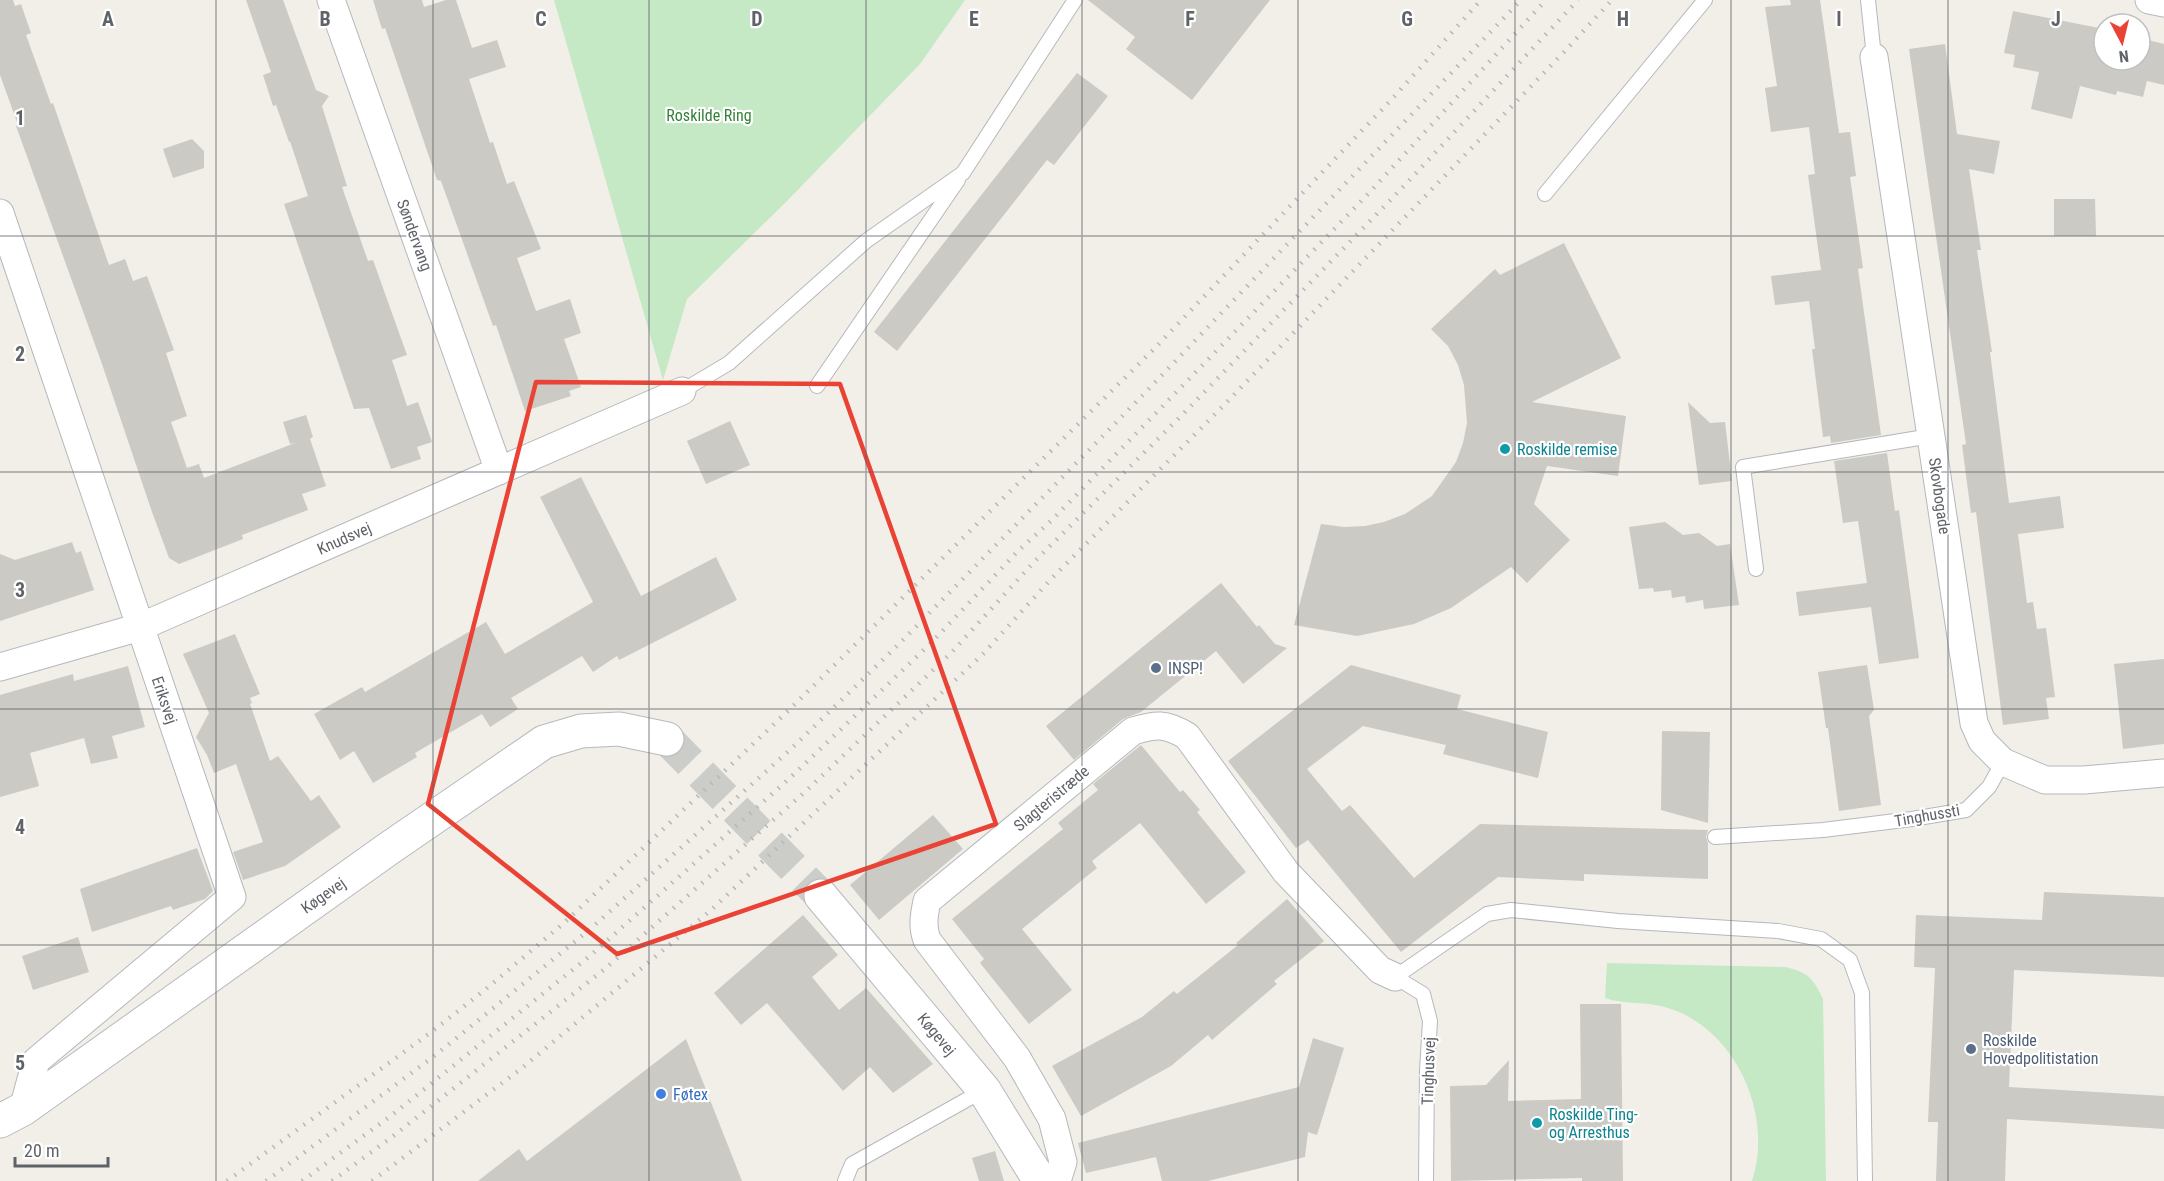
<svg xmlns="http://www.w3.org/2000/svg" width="2164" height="1181" viewBox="0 0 2164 1181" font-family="'Roboto Condensed',sans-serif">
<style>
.green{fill:#c5e8c5}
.building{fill:#cccac5}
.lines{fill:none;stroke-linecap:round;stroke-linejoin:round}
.secondary-tunnel{stroke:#ccccc8;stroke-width:33;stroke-dasharray:33 16;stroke-linecap:butt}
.lane-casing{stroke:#b5b8bc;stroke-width:16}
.street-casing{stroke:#b5b8bc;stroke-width:29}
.secondary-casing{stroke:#b6babf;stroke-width:35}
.lane{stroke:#fff;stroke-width:14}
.street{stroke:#fff;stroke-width:27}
.secondary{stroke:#fff;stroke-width:33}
.rail{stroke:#b6b7b8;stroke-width:4.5;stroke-dasharray:1.5 8;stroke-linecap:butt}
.marked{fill:none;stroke:#ea4335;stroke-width:4.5;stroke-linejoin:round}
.grid{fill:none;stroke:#5f6368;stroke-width:1.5;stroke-opacity:0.55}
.culture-dot{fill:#0f9aa8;stroke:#fff;stroke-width:2}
.service-dot{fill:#5c6f8a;stroke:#fff;stroke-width:2}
.shop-dot{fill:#3f7fe0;stroke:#fff;stroke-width:2}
.labels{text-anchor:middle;stroke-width:4.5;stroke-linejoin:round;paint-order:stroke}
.park-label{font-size:16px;fill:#348238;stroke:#fff}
.street-label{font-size:16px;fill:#5f6368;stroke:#fff}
.culture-label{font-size:16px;fill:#0d838f;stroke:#fff;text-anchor:start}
.service-label{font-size:16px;fill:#4e5e75;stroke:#fff;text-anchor:start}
.shop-label{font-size:16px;fill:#366cbe;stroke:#fff;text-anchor:start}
.grid-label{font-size:20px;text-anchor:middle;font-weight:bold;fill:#5f6368;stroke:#fff;stroke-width:4.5;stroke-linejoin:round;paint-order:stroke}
</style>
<rect width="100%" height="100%" fill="#f1efe8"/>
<!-- green -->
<path class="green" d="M554,0h411l-45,64 -134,138 -99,97 -24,81z
M1607,963l178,4c23,5 28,11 38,32l3,182h-74c22,-66 -16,-152 -84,-173 -21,-7 -42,-3 -63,-10z"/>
<!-- building -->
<path class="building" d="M0,0h13l2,6 6,-2 10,29 -5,2 25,69 2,-1 56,162 16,-6 8,22 14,-5 27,74 -8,3 21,63 -16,6 16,46 12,-4 5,14 91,-35 -5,1 -7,-22 23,-7 7,22 -3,2 16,47 -24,8 6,16 -66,25 1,4 -64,25 -10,-6 -17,-46 -50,-148 -86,-238 2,-1 -18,-50z
M246,0h37l33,90 13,6 -7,10 25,80 -5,1 26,74 5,-1 34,95 -15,5 15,46 11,-4 14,40 -15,5 4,12 -30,10 -22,-61 -15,1 -70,-205 24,-8 -18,-55 -1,1 -13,-37 -3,1 -10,-31 8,-3z
M373,0h49l2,7 22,-7h10l16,48 25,-8 9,27 -37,12 21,64 3,-1 14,42 7,-3 27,68 -24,9 19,53 34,-12 11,34 -17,6 17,48 -12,4 2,5 -46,15 -29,-86 -3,1 -52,-145 -4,-1 -52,-152 -3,1z
M1088,0h182l-78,100 -66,-51 9,-12z
M1790,0h30l19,133 11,-1 6,44 -6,1 13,91 -5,1 23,166 -50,8 -1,-7 -7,1 -11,-88h3l-6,-48 -34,4 -4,-29 50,-6 -13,-95 7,-1 -6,-47 -38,5 -6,-44 12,-2 -12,-79 26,-2z
M2013,11l91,18v31h36v-22l24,6v41l-17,-4 -4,16 -26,-6 -1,4 -36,-9 -8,33 -41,-10 8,-37 -26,-5 2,-12 -11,-2z
M1945,44l12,90 43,7 -6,33 -25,-5 12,81h-4l15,102h-2l19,151 51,-7 4,32 -46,6 9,69 6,-1 4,27 9,-1 9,69 -9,1 3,21 -46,6 -27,-213 -5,1 -9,-68 4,-1 -57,-395z
M1077,73l31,23 -54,69 -7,-5 -150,191 -23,-19z
M192,139l12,12v17l-31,10 -10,-29z
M2054,199h41l1,37h-42z
M1564,243l57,115 -89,44 94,14 -8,60 -71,-10 -13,38 36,36 -43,43 -16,-16 -60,41 -37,16 -57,12 -63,-11 27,-101 23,3 21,-1 19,-4 21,-8 27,-18 24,-34 7,-19 4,-20 -3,-38 -6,-20 -10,-19 -17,-17 64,-60 5,6z
M1688,402l22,21 15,-1 7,59 -33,4z
M730,421l20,44 -44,19 -19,-43z
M1887,453l8,58 4,-1 20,148 -40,6 -8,-57 -72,9 -3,-24 71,-9 -9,-62 -15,2 -9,-62z
M581,477l60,119 75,-39 21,43 -118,60 -2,-4 -24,16 -11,-16 -71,42 7,11 -28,18 -8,-13 -67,39 2,4 -44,26 -19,-32 -14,9 -26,-46 48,-27 3,5 121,-70 19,32 88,-52 -53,-105z
M1665,522l18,13 16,-2 18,13 13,-2 9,61 -35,4 -1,-9 -17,3 -1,-7 -13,2 -1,-8 -17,2 -1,-4 -14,1 -10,-62z
M72,542l4,11 5,-2 13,39 -94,31v-67l15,6z
M1221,583l36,44 2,-2 16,19 12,4 -44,36 -27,-33 -75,61 -18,7 -49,41 -28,-34z
M235,634l25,60 -10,4 2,5 -2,1 20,57 8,-5 33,45 8,-6 22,32 -56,39 -42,14 -10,-28 30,-10 -27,-78 -22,9 -7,-18 -11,-18 13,-24 -26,-59z
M2164,659v85l-41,5 -9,-85z
M1351,665l110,30 -4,14 91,23 -10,46 -95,-24 3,-9 -83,-19 -56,43 35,42 8,-6 64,73 66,-54 228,6 -2,7 2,6v36l-124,-5v7l-86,-4 -97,75 -93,-112 -12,8 -68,-87z
M1867,665l7,45 -5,6 12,89 -42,6 -11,-83h-2l-8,-56z
M128,666l17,61 -33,9 6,22 -27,6 -7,-26 -54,15 9,33 -39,11v-102l73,-21 1,7z
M1662,731l48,1 -2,91 -47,-13z
M1141,745l39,47 3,-2 17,20 -3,2 49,60 -40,32 -66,-81 -48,38 5,7 -75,61 50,61 -43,34 -49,-61 4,-4 -32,-40 111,-90 -5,-6 40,-33 -5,-6z
M933,815l30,34 -84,71 -29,-35z
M197,848l16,43 -8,8 -32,11 -2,-4 -79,26 -12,-43z
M2044,892l120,5v80l-150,-7 -5,117 155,9v33l-157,-10 -2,62h-69l2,-59h-10l7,-154 -21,-1 2,-52 126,5z
M1287,899l37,42 -50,40 3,3 -65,56 -4,-5 -37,31 -90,50 -29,-50 90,-49 32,-26 3,3 61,-49 -2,-2z
M803,915l35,40 -26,22 27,33 27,-22 67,76 -40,29 -23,-26 -27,24 -76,-88 -26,22 -27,-32z
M78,937l11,35 -56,18 -11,-34z
M1580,1004h41l2,177h-41v-3l-131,3 -1,-95 36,-1 23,-25 -1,41 73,-2z
M1313,1038l31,10 -27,87 -9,-3 -3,25 -97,24h-46l-6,-24 -70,16 -8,-30 221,-56z
M686,1039l56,142h-264l41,-32 8,12z
M995,1151l9,30h-25l-7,-23z"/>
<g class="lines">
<!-- secondary-tunnel -->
<path class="secondary-tunnel" d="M667,739l154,157"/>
<defs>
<path id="lane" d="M1868,0l6,57
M1545,194l160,-194
M817,386l141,-206
M682,391l47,-28 137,-122 97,-68 112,-173
M1756,569l-13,-102 188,-31
M1715,837l108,-7 89,-11 54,-9 23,-23 14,-25
M845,1181l7,-17 132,-74
M1426,1181l1,-111 3,-49 -7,-27 -28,-17 92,-63 24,-4 107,11 160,10 43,8 29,21 12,33 3,188"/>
<path id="street" d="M331,0l168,471
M2149,0l15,3
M1874,57l100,666 8,18 21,21 42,18h39l80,-7
M0,213l232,684 -196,164 -13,48
M0,667l140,-40 542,-236
M1057,1181l6,-19 -11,-43 -35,-61 -90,-118c-5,-13 -3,-25 0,-39l206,-170c23,-7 32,-8 54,5l99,136 94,98 15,7"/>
<path id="secondary" d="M821,896l163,194 56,91
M0,1121l23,-12 365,-260 156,-107 37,-11 38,-2 48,10"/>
</defs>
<!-- lane casing -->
<use href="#lane" class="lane-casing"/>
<!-- street casing -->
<use href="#street" class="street-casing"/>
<!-- secondary casing -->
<use href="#secondary" class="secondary-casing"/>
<!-- lane -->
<use href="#lane" class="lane"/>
<!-- street -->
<use href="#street" class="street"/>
<!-- secondary -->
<use href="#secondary" class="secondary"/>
<!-- rail -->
<path class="rail" d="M227,1181l203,-148 56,-44 79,-67 225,-213 365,-361 237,-249 89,-99
M266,1181l167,-124 155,-126 203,-182 107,-104 244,-249 379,-396
M302,1181l90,-66 199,-160 199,-177 140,-134 89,-94 32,-29 173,-178 145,-150 177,-193
M332,1181l60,-44 214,-169 200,-177 145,-138 82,-90 151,-150 219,-226 175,-187
M372,1181l150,-113 188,-157 274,-258 68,-75 174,-175 338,-351 48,-52"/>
</g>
<!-- marked area -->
<path class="marked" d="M536,382l304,2 156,440 -379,130 -189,-150z"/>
<!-- grid -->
<path class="grid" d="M216,0v1181M433,0v1181M649,0v1181M866,0v1181M1082,0v1181M1298,0v1181M1515,0v1181M1731,0v1181M1948,0v1181M0,236h2164M0,472h2164M0,709h2164M0,945h2164"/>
<!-- markers -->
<g class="culture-dot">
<circle cx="1505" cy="449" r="6"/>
<circle cx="1537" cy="1123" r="6"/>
</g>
<g class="service-dot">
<circle cx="1156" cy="668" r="6"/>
<circle cx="1971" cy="1049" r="6"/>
</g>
<circle class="shop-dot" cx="661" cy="1094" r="6"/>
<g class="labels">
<!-- park labels -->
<g class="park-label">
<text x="709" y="121">Roskilde Ring</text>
</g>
<!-- street labels -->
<g class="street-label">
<text transform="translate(415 235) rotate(70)" y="6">Søndervang</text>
<text transform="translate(1940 496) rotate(82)" y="6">Skovbogade</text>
<text transform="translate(344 538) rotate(-24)" y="6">Knudsvej</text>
<text transform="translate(165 700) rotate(71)" y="6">Eriksvej</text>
<text transform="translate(1051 798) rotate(-40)" y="6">Slagteristræde</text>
<text transform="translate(1927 815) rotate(-10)" y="6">Tinghussti</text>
<text transform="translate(323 895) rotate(-35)" y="6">Køgevej</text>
<text transform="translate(937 1034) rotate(50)" y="6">Køgevej</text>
<text transform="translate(1428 1071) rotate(-88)" y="6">Tinghusvej</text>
</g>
<!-- culture labels -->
<g class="culture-label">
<text x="1517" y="455">Roskilde remise</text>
<text x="1549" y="1120">Roskilde Ting-<tspan x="1549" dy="18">og Arresthus</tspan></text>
</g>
<!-- service labels -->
<g class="service-label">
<text x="1168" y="674">INSP!</text>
<text x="1983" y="1046">Roskilde<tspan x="1983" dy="18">Hovedpolitistation</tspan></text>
</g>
<!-- shop labels -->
<g class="shop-label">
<text x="673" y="1100">Føtex</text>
</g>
</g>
<g class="grid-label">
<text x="108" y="26">A</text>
<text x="325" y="26">B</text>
<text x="541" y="26">C</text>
<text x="757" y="26">D</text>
<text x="974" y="26">E</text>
<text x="1190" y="26">F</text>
<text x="1407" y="26">G</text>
<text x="1623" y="26">H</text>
<text x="1839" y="26">I</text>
<text x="2056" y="26">J</text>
<text x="20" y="125">1</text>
<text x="20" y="361">2</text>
<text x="20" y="597">3</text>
<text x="20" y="834">4</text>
<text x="20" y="1070">5</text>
</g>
<!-- north arrow -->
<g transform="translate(2122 42) rotate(173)"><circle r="28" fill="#ffffff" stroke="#bfc1c3" stroke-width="1.5"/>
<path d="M0-4.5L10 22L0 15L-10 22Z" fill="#ea4335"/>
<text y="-9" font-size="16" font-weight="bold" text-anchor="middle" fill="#5f6368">N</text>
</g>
<!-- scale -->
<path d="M15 1157v9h93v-9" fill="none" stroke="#5f6368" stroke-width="3"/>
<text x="24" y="1157" font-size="18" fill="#5f6368" stroke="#ffffff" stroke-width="4.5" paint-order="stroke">20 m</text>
</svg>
